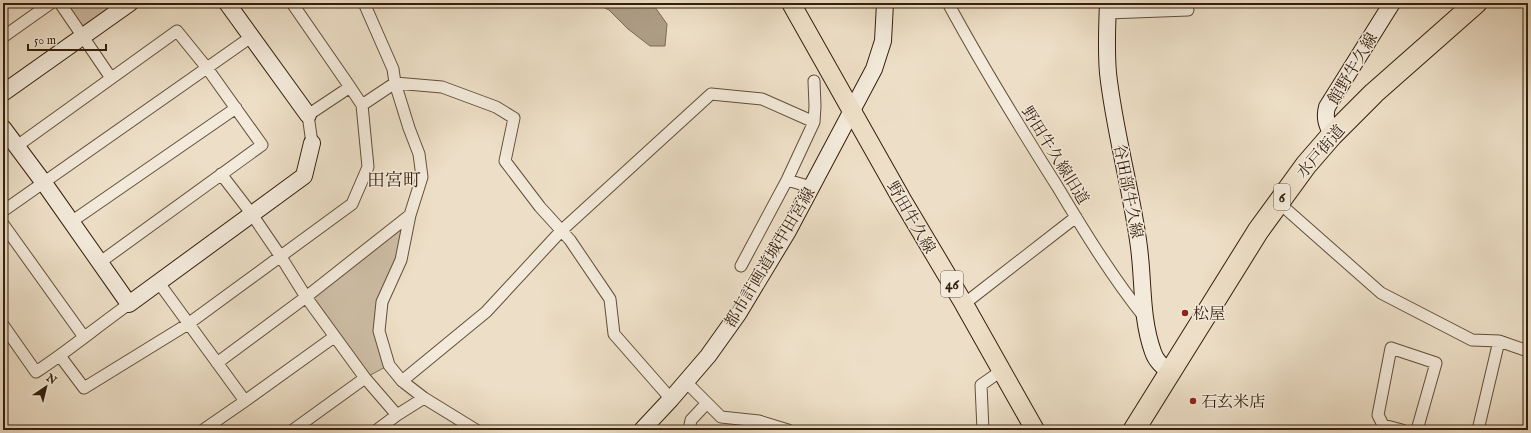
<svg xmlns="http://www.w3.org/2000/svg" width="1531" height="433" viewBox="0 0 1531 433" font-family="'IM FELL English','Noto Serif JP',serif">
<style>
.green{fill:#cebea7;stroke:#816e59}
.water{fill:#ae9e87;stroke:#7d6b55}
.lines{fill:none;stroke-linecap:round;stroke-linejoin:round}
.street-casing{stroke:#624f3a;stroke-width:13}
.secondary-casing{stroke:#341f0b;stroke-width:18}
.primary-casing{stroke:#341f0b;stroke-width:20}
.highway-casing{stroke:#341f0b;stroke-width:23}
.street{stroke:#f3eadb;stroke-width:11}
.secondary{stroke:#f3eadb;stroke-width:16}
.primary{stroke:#eddfc7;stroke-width:18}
.highway{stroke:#eddfc7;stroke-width:21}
.poi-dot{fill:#8f2418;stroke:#f3eadb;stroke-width:1.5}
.labels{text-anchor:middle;stroke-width:3;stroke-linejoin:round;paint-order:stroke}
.shield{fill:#f3eadb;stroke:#6d5c49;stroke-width:1}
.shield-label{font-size:15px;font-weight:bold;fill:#341f0b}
.street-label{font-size:16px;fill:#341f0b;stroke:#f3eadb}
.poi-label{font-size:16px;fill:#341f0b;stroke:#f3eadb;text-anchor:start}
.quarter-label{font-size:18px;fill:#341f0b;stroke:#f3eadb}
</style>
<rect width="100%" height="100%" fill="#eddfc7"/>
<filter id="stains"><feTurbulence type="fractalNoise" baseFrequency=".005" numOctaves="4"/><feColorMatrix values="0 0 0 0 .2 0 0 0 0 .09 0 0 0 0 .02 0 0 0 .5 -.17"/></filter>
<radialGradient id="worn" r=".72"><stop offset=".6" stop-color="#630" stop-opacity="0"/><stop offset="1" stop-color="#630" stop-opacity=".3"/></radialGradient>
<!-- green -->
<path class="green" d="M65,3h57l-35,24 -7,1z
M410,215l-28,87 -3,29 10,34 -24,13 -59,-81z
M694,426l59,4h-60z
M1275,427l28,1v2h-28z"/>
<!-- water -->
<path class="water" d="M594,3h58l15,21 -2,22h-15l-22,-17 -19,-19z"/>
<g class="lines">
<defs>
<path id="street" d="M60,3l51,75
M292,3l58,84
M364,3l29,66 2,14 14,45 10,26 3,23 -12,38 -9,45 -19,42 -3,29 10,34 13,16 22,17 52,32
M948,3c34,63 71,123 109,183 27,45 55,91 88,132
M1108,13l80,-3
M3,37l48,-34
M312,143l-4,-28 42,-28 12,18 33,-22 47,4 54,20 18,11 -9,43 35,46 30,33 40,59 4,35 57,65
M17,146l160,-115 30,37 55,77 -163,118
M221,174l30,39 30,44 25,40 59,81 32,37 -20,15
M787,180l24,7
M1278,202l103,91 91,47 27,1
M3,211l248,-174
M71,222l165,-114
M3,224l81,113
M741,266l46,-86 27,-58 1,-16 -1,-25
M159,283l86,118 -42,29
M964,304l112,-87
M3,325l33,47c32,-21 62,-46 93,-68
M60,356l24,32 104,-64 164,-120 16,-37 -6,-62
M217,363l89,-66 104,-82
M402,381l84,-69 75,-81 150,-137 51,5 52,23
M686,382l35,35 38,4 29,9
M245,401l89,-64
M397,415l27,-17
M293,430l72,-52
M689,430l2,-10 16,-17
M983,430l-2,-45 20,-14
M1402,430l-19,-5 -5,-10 13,-67 45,15 -19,67
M1478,430l21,-89 29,10"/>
<path id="secondary" d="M227,3l81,112
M1108,3c-1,23 -2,47 0,70 6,56 22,111 30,167 6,37 2,76 15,112 3,9 9,14 17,20
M3,93l127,-90
M3,128l41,55 85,121 175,-128 8,-33
M1332,135c-5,-10 -8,-17 -5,-28l65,-104
M642,430l29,-31 37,-43 30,-42 50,-83 86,-162 9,-28 2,-38"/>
<path id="primary" d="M791,3l110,195 63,106 71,126"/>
<path id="highway" d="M1134,430l124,-199 48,-66 26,-30 42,-42 102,-90"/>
</defs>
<!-- street casing -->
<use href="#street" class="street-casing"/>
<!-- secondary casing -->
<use href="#secondary" class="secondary-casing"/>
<!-- primary casing -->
<use href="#primary" class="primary-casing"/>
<!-- highway casing -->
<use href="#highway" class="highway-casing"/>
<!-- street -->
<use href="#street" class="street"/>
<!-- secondary -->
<use href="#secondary" class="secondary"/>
<!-- primary -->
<use href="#primary" class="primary"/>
<!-- highway -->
<use href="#highway" class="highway"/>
</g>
<!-- markers -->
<g class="poi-dot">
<circle cx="1185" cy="313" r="4"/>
<circle cx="1193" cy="401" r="4"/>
</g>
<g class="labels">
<!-- shield labels -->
<g class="shield">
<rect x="1274" y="184" width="16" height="26" rx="3"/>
<rect x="941" y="271" width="22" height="26" rx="3"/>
</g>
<g class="shield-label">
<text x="1282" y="202">6</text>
<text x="952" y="289">46</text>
</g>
<!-- street labels -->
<g class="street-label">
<text transform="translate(1352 68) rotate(-59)" y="6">館野牛久線</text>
<text transform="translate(1320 151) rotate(-49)" y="6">水戸街道</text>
<text transform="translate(1056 155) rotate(58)" y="6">野田牛久線旧道</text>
<text transform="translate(1129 191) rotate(79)" y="6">谷田部牛久線</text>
<text transform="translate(912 217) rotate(60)" y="6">野田牛久線</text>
<text transform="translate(769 257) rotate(-59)" y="6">都市計画道城中田宮線</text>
</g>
<!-- poi labels -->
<g class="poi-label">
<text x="1193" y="319">松屋</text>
<text x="1201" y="407">石玄米店</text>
</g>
<!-- quarter labels -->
<g class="quarter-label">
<text x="394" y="186">田宮町</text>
</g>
</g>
<!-- margin -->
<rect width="1531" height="433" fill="none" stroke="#eddfc7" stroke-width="16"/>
<rect x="4" y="4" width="1523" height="425" fill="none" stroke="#341f0b" stroke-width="2"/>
<rect x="8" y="8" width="1515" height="417" fill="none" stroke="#341f0b"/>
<!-- north arrow -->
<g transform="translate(46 387) rotate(35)" stroke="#f3eadb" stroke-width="3" paint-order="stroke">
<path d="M0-3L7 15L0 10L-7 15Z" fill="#341f0b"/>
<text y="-6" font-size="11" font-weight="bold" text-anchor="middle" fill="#341f0b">N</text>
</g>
<!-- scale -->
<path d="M28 44v6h78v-6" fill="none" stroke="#341f0b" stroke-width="2"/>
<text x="34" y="44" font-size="12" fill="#341f0b" stroke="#f3eadb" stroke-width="3" paint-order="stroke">50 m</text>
<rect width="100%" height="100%" filter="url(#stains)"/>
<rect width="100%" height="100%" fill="url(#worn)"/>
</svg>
